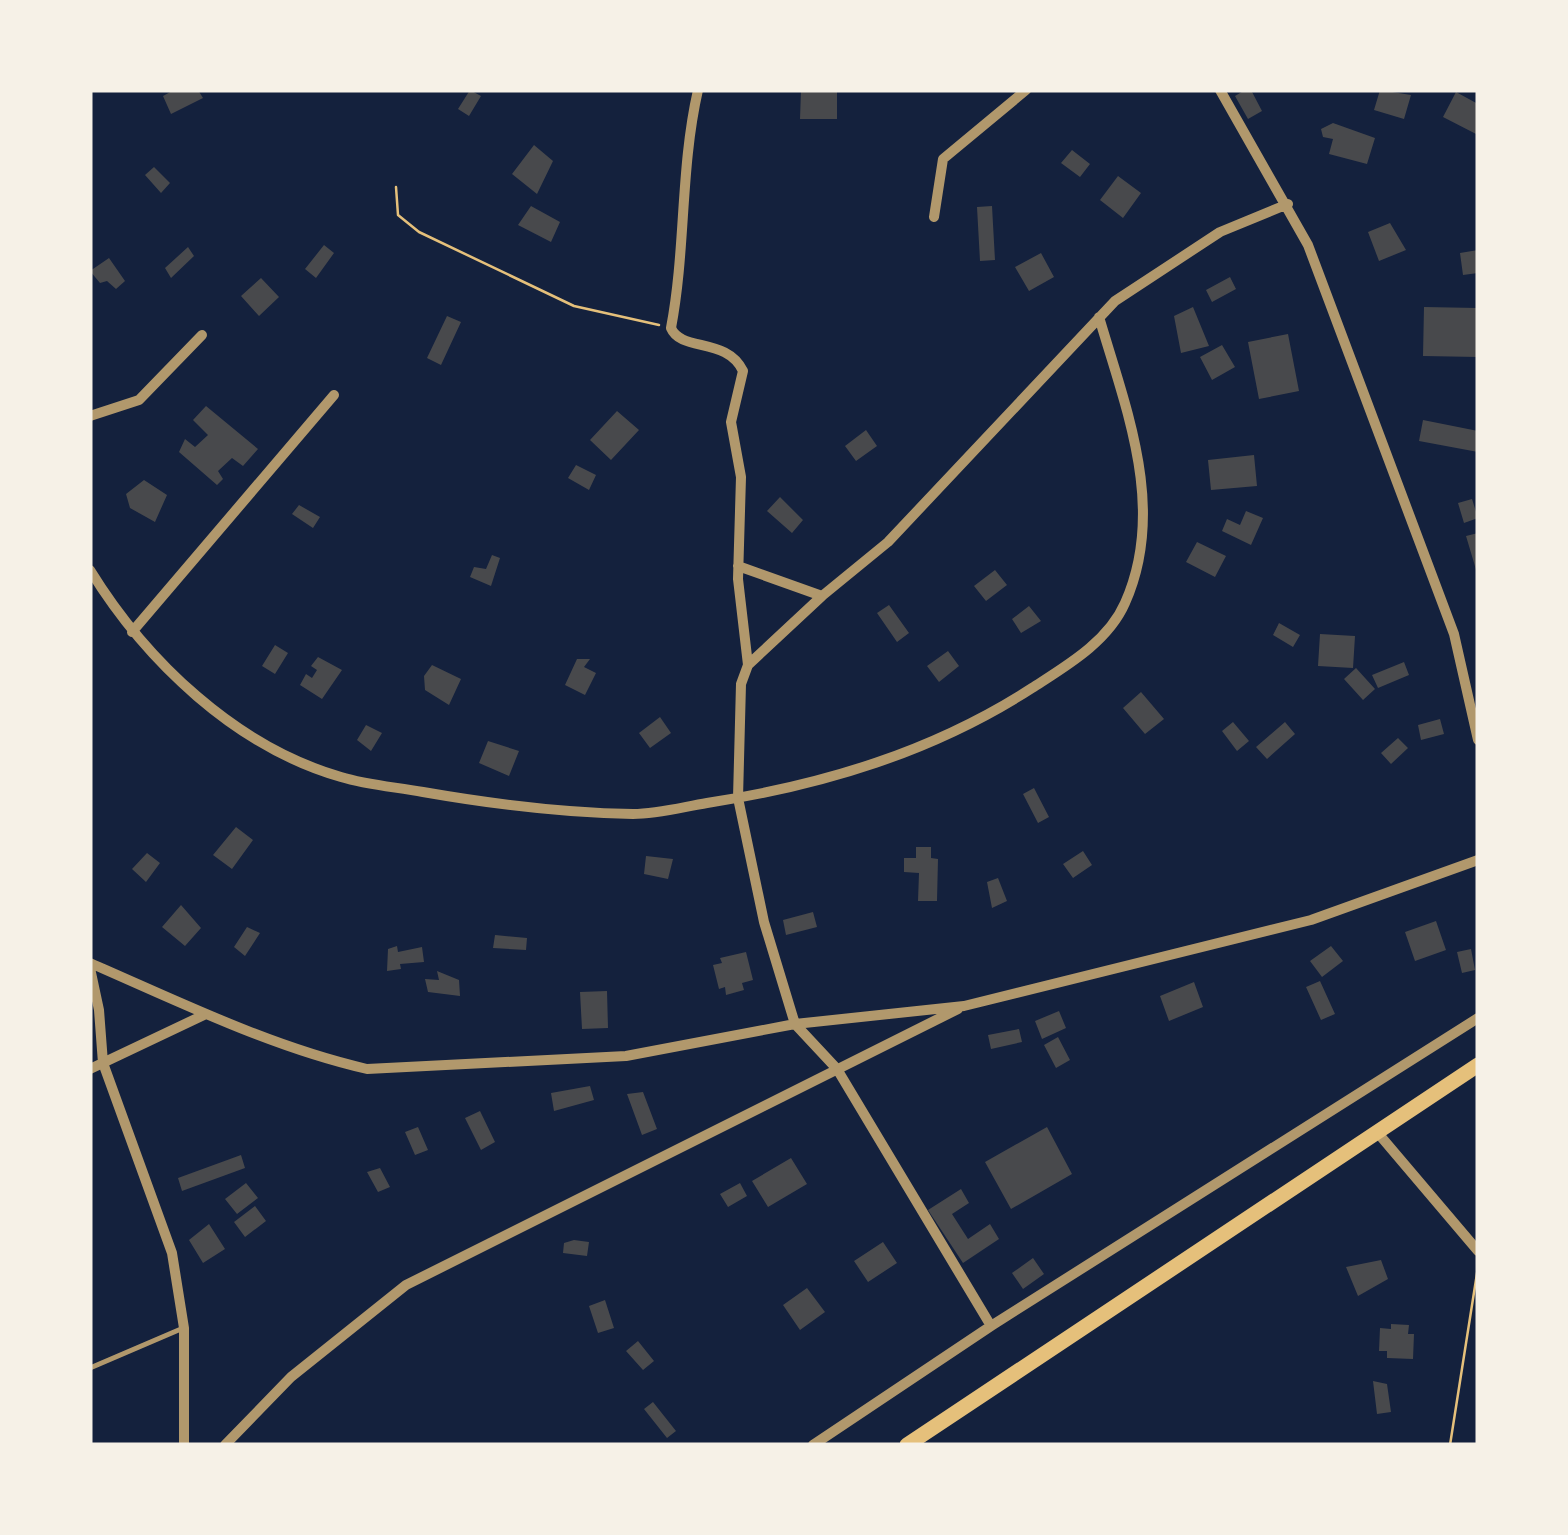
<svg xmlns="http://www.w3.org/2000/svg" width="1568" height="1535" viewBox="0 0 1568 1535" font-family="Figtree,sans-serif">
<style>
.building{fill:#48494c}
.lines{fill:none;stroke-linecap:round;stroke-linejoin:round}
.path{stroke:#e5c07b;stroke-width:2.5}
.service{stroke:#b1986c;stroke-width:5}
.minor{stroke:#b1986c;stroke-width:10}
.primary{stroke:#e5c07b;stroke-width:15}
</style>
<rect width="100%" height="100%" fill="#14213d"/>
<!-- building -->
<path class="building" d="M174,90h24l5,8 -32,16 -8,-18z
M470,90l11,6 -12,20 -11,-7z
M801,90h36v29h-37z
M1245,90h6l11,21 -14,8 -13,-23z
M1380,90l31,5 -7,24 -30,-9z
M1456,92l22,12v31l-35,-18z
M1333,123l42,15 -8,26 -38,-10 4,-15 -10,-2 -2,-8z
M534,145l19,16 -16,33 -25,-20z
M1072,150l18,14 -10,13 -19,-14z
M154,167l16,16 -9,10 -16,-18z
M1118,176l23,17 -18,25 -23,-18z
M531,206l29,16 -9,20 -33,-17z
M992,206l3,54 -15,1 -3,-54z
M1390,223l16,27 -27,11 -11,-29z
M324,245l10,8 -18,25 -11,-9z
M188,247l6,9 -23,22 -6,-10z
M1478,250v23l-15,2 -3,-22z
M1041,253l13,24 -25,14 -14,-24z
M109,258l16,23 -9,8 -9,-8 -7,2 -10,-12z
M1230,277l6,12 -24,13 -6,-12z
M261,278l18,19 -20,19 -18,-20z
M1193,307l16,39 -28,7 -7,-37z
M1424,307l54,1v49l-55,-1z
M447,316l14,6 -20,43 -14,-7z
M1288,334l11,57 -40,8 -11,-57z
M1222,345l13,22 -23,13 -12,-23z
M206,406l52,43 -15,17 -11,-8 -14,13 5,8 -6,6 -38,-33 6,-13 10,8 13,-12 -15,-15z
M617,411l22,19 -28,30 -21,-20z
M1423,420l55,11v21l-59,-11z
M866,430l11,16 -21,15 -11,-15z
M1254,455l3,31 -46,4 -3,-30z
M576,465l20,10 -7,15 -21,-12z
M144,480l23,15 -12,27 -25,-14 -4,-14z
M780,497l23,23 -11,13 -25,-22z
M1472,499l6,19 -14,5 -6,-20z
M299,505l21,12 -7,11 -21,-14z
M1246,511l17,7 -12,27 -29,-14 5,-12 13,6z
M1478,533v39l-1,1 -11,-37z
M1197,542l29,14 -11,21 -29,-15z
M492,555l8,3 -9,28 -21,-9 4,-10 12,2z
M995,570l12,15 -21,16 -12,-15z
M889,605l20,28 -12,9 -20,-29z
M1029,606l12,15 -20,12 -9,-14z
M1279,623l21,12 -7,12 -20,-12z
M1320,634l35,2 -2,32 -35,-2z
M275,645l13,8 -13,21 -13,-8z
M948,651l11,15 -20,16 -12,-16z
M318,657l24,13 -20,29 -22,-14 6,-11 6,4 5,-8 -6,-4z
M577,659h13l-6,8 12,6 -11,22 -20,-10z
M1404,662l5,13 -31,13 -6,-13z
M432,665l29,14 -12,26 -24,-15 -1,-14z
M1356,668l19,21 -12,11 -19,-21z
M1141,692l23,27 -19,15 -22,-26z
M660,717l11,16 -21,15 -11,-15z
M1440,719l4,15 -23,6 -3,-15z
M1233,722l16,19 -12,10 -15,-20z
M1285,722l10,12 -28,25 -11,-12z
M366,725l16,8 -11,18 -14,-11z
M1398,738l10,10 -17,16 -10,-11z
M488,741l31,10 -10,25 -30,-13z
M1034,788l15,29 -11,6 -15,-29z
M236,827l17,13 -21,29 -19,-14z
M916,847h15v11l7,1 -1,42h-19l1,-28 -15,-1v-14h12z
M1083,851l9,14 -19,13 -10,-14z
M147,853l13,10 -14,19 -14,-13z
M646,856l27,3 -5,20 -24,-5z
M998,878l9,23 -15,7 -5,-26z
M181,905l20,23 -16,18 -23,-19z
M813,912l4,15 -31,8 -3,-15z
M1436,921l10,29 -31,11 -10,-29z
M247,927l13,6 -15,23 -11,-9z
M495,935l32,3 -1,12 -33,-2z
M397,946l1,6 24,-5 2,15 -24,2 1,5 -14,2 1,-22z
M1331,946l12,15 -21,16 -12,-16z
M1471,949l4,21 -13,3 -5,-21z
M746,952l7,28 -11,3 2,7 -18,5 -1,-8 -6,2 -6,-24 9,-2 -2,-5z
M437,971l22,9 1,16 -32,-4 -3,-13 14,1z
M1320,981l15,33 -14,6 -15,-33z
M1194,982l9,25 -34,14 -9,-25z
M607,991l1,37 -26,1 -2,-37z
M1059,1011l7,17 -24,11 -7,-18z
M1019,1029l3,13 -31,7 -3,-14z
M1058,1037l12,23 -14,8 -12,-23z
M590,1086l4,14 -40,11 -3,-18z
M643,1092l14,37 -15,6 -15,-41z
M480,1111l15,31 -14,8 -16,-32z
M418,1127l10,23 -13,5 -10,-23z
M1047,1127l25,47 -61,35 -26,-47z
M241,1155l4,13 -63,23 -4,-13z
M791,1158l16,26 -39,23 -16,-26z
M380,1168l10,19 -12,5 -11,-20z
M246,1183l12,15 -21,16 -12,-15z
M740,1183l7,13 -19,11 -8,-13z
M961,1189l8,14 -17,11 16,25 22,-15 9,15 -36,24 -35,-53z
M255,1206l11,15 -21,16 -11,-15z
M209,1224l16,25 -22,14 -14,-23z
M574,1240l15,2 -2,14 -24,-3 1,-10z
M883,1242l14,21 -29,19 -14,-21z
M1033,1258l11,16 -21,15 -11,-16z
M1381,1260l7,19 -30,17 -12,-29z
M807,1288l18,24 -25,18 -17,-25z
M605,1300l9,28 -16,5 -9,-27z
M1391,1324l18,1 -1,9h6l-1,25 -26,-1v-7h-8l1,-23 11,1z
M638,1341l16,20 -11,9 -17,-19z
M1373,1381l14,3 4,28 -14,2z
M653,1402l23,29 -9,7 -23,-29z"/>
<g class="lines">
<!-- path -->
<path class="path" d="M396,187l2,28 21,17 155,74 85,19
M1450,1445l28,-178"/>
<!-- service -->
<path class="service" d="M90,1368l91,-39"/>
<!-- minor -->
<path class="minor" d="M698,90c-18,79 -12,159 -27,238 10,24 56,9 72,43l-12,51 10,55 -3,102 10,86
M1220,90l88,155 146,389 24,106
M934,217l9,-58 83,-69
M90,416l49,-16 63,-65
M738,566l84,30
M90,570c56,91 146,177 251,207 26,8 55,10 82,15 69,12 139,21 210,22 24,0 50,-7 74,-11 116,-18 226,-51 325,-115 34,-22 76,-46 93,-85 42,-94 1,-194 -26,-286
M132,632l202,-237
M90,963c90,39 181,84 277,106l259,-13 169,-32 169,-18 347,-86 167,-60
M90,968l9,42 4,53 69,190 12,75v117
M90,1069l116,-55
M1377,1132l101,119
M991,1326l-154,-257 -42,-45 -31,-102 -26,-124 3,-114 7,-19 74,-69 66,-54 227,-241 105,-69 68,-28
M225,1445l66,-68 115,-92 552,-276
M813,1445l178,-119 487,-308"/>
<!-- primary -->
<path class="primary" d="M907,1445l571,-380"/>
</g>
<!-- border -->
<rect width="1568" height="1535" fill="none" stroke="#f6f1e7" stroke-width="185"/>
</svg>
